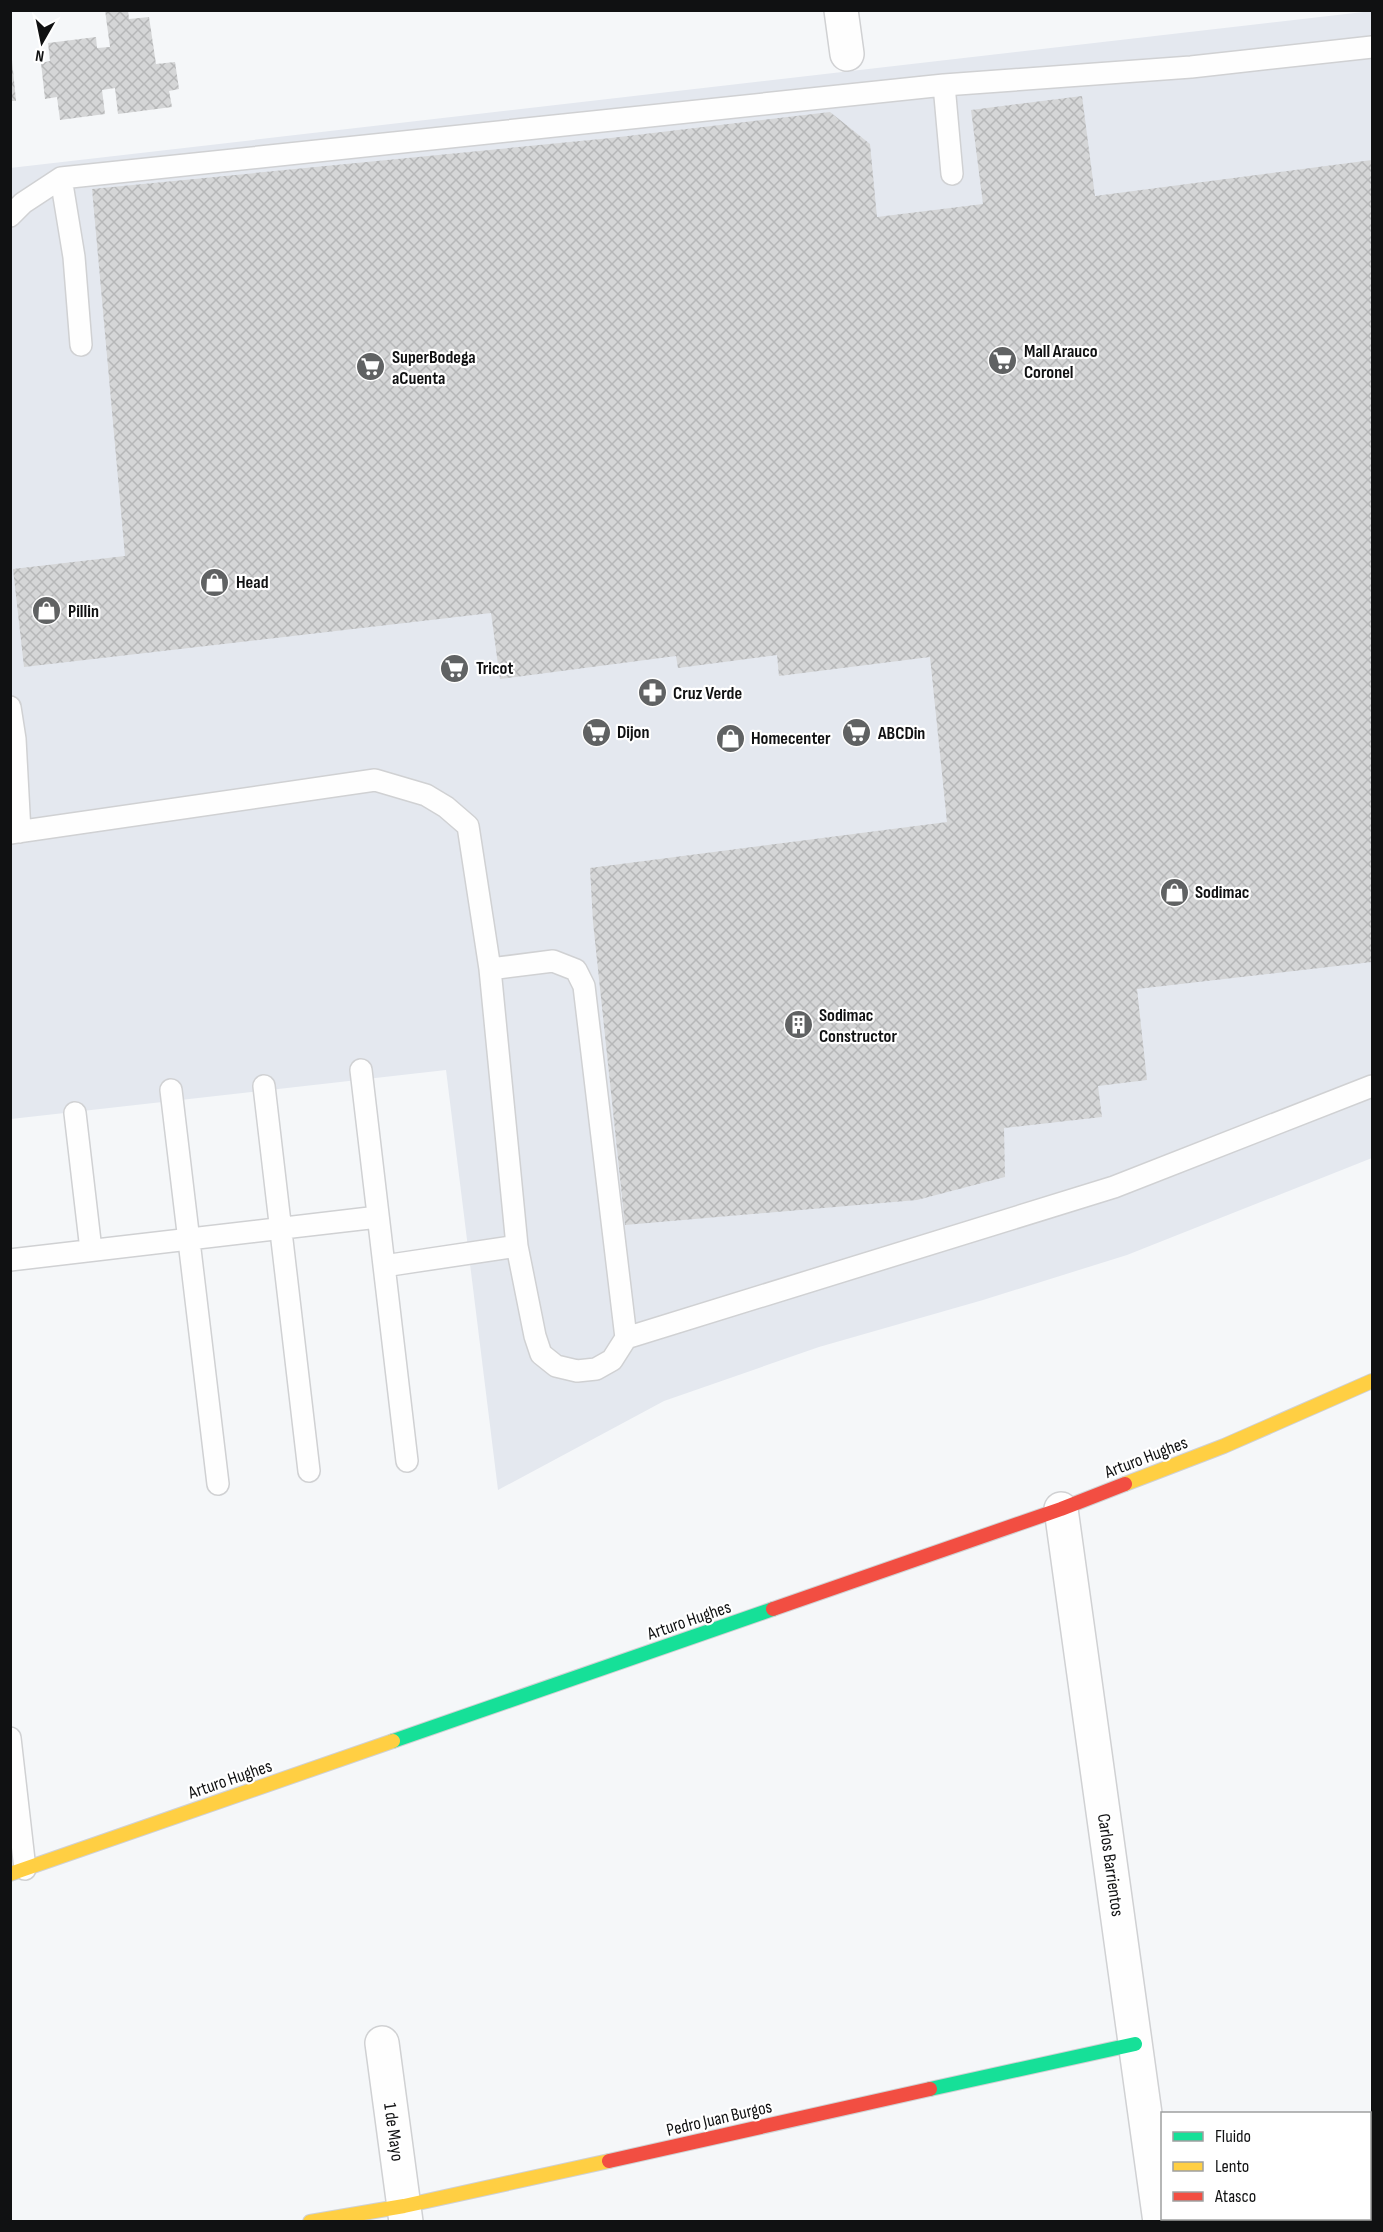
<svg xmlns="http://www.w3.org/2000/svg" width="1383" height="2232" viewBox="0 0 1383 2232" font-family="'Sofia Sans Condensed',sans-serif">
<style>
.built{fill:#e4e8ef}
.building{fill:url(#building-cross-hatch)}
.lines{fill:none;stroke-linecap:round;stroke-linejoin:round}
.lane-casing{stroke:#d0d1d3;stroke-width:24}
.street-casing{stroke:#d0d1d3;stroke-width:36}
.fast-casing{stroke:#d0d1d3;stroke-width:16}
.slow-casing{stroke:#d0d1d3;stroke-width:16}
.jam-casing{stroke:#d0d1d3;stroke-width:16}
.lane{stroke:#fefefe;stroke-width:21}
.street{stroke:#fefefe;stroke-width:33}
.fast{stroke:#16e098;stroke-width:14}
.slow{stroke:#ffcf43;stroke-width:14}
.jam{stroke:#f24e42;stroke-width:14}
.labels{text-anchor:middle;stroke-width:4.5;stroke-linejoin:round;paint-order:stroke}
.poi-label{font-size:18px;font-weight:bold;fill:#101112;stroke:#fff;text-anchor:start}
.street-label{font-size:18px;fill:#101112;stroke:#fff}
</style>
<defs>
<pattern id="building-cross-hatch" width="8" height="8" patternUnits="userSpaceOnUse" patternTransform="scale(1.5)"><rect width="8" height="8" fill="#d5d6d7"/><path d="M0 0l8 8M0 8l8-8" fill="none" stroke="#b6b7b8"/></pattern>
</defs>
<rect width="100%" height="100%" fill="#f5f7f9"/>
<!-- built -->
<path class="built" d="M1372,11v1147l-245,97 -144,45 -164,47 -155,54 -166,89 -52,-420 -435,49 -1,-951z"/>
<!-- building -->
<path class="building" d="M105,10h23l1,9 20,-2 7,47 19,-2 4,27 -10,2 3,16 -54,7 -3,-26 -13,2 3,24 -45,6 -3,-23 -12,2 -4,-36 9,-2 -2,-18 48,-6 1,11 13,-1z
M10,60h2l4,41h-6z
M1082,96l13,100 277,-36v802l-235,27 10,91 -49,6 4,31 -98,11 1,49 -88,23 -292,25 -32,-303 -3,-54 357,-46 -17,-165 -151,19 -2,-21 -99,13 -2,-12 -176,23 -9,-66 -467,54 -11,-98 112,-13 -33,-367 519,-51 219,-26 40,32 7,73 106,-13 -12,-94z"/>
<g class="lines">
<defs>
<path id="lane" d="M944,85l247,-18 181,-20
M61,178l13,79 7,88
M10,216l13,-13 38,-25 883,-93 8,89
M10,707l5,32 5,93
M10,833l365,-53 51,15 20,12 22,19 22,143 27,277 18,90 6,18 15,12 21,5 19,-2 16,-9 14,-22 488,-151 258,-101
M490,969l63,-8 23,9 8,16 42,352
M361,1070l46,391
M264,1086l45,385
M171,1090l47,394
M75,1113l16,137
M10,1260l368,-43
M384,1266l133,-20
M10,1738l15,131"/>
<path id="street" d="M841,10l6,44
M1061,1509l99,713
M382,2043l24,179"/>
<path id="fast" d="M393,1741l380,-132
M930,2089l205,-45"/>
<path id="slow" d="M1125,1484l99,-38 148,-65
M10,1874l383,-133
M310,2222l94,-16 205,-45"/>
<path id="jam" d="M773,1609l288,-100 64,-25
M609,2161l321,-72"/>
</defs>
<!-- lane casing -->
<use href="#lane" class="lane-casing"/>
<!-- street casing -->
<use href="#street" class="street-casing"/>
<!-- fast casing -->
<use href="#fast" class="fast-casing"/>
<!-- slow casing -->
<use href="#slow" class="slow-casing"/>
<!-- jam casing -->
<use href="#jam" class="jam-casing"/>
<!-- lane -->
<use href="#lane" class="lane"/>
<!-- street -->
<use href="#street" class="street"/>
<!-- fast -->
<use href="#fast" class="fast"/>
<!-- slow -->
<use href="#slow" class="slow"/>
<!-- jam -->
<use href="#jam" class="jam"/>
</g>
<!-- icons -->
<defs>
<symbol id="supermarket-disc" viewBox="-11 -11 22 22"><circle r="9.5" fill="#606263" stroke="#fff"/><path d="M-6-5.5h2.5l.6 2H6L4.5 2H-2.5L-4.4-4H-6ZM-1.5 3.2a1.3 1.3 0 1 0 .1 0ZM3 3.2a1.3 1.3 0 1 0 .1 0Z" fill="#fff"/></symbol>
<symbol id="shop-disc" viewBox="-11 -11 22 22"><circle r="9.5" fill="#606263" stroke="#fff"/><path d="M-5-2.5h2.3a2.7 3.5 0 0 1 5.4 0H5L5.5 6h-11ZM-1.5-2.5h3a1.5 2.3 0 0 0-3 0Z" fill="#fff"/></symbol>
<symbol id="pharmacy-disc" viewBox="-11 -11 22 22"><circle r="9.5" fill="#606263" stroke="#fff"/><path d="M-2-6h4v4h4v4h-4v4h-4v-4h-4v-4h4Z" fill="#fff"/></symbol>
<symbol id="building-disc" viewBox="-11 -11 22 22"><circle r="9.5" fill="#606263" stroke="#fff"/><path d="M-4-6H4V6H1V3H-1V6H-4ZM-2.5-4.3h1.7v1.8h-1.7ZM.8-4.3h1.7v1.8H.8ZM-2.5-1h1.7V.8h-1.7ZM.8-1h1.7V.8H.8Z" fill="#fff"/></symbol>
</defs>
<g fill-rule="evenodd">
<use href="#supermarket-disc" x="986" y="344" width="33" height="33"/>
<use href="#supermarket-disc" x="354" y="350" width="33" height="33"/>
<use href="#shop-disc" x="198" y="566" width="33" height="33"/>
<use href="#shop-disc" x="30" y="594" width="33" height="33"/>
<use href="#supermarket-disc" x="438" y="652" width="33" height="33"/>
<use href="#pharmacy-disc" x="636" y="676" width="33" height="33"/>
<use href="#supermarket-disc" x="580" y="716" width="33" height="33"/>
<use href="#supermarket-disc" x="840" y="716" width="33" height="33"/>
<use href="#shop-disc" x="714" y="722" width="33" height="33"/>
<use href="#shop-disc" x="1158" y="876" width="33" height="33"/>
<use href="#building-disc" x="782" y="1008" width="33" height="33"/>
</g>
<g class="labels">
<!-- poi labels -->
<g class="poi-label">
<text x="1024" y="357">Mall Arauco<tspan x="1024" dy="21">Coronel</tspan></text>
<text x="392" y="363">SuperBodega<tspan x="392" dy="21">aCuenta</tspan></text>
<text x="236" y="588">Head</text>
<text x="68" y="617">Pillin</text>
<text x="476" y="674">Tricot</text>
<text x="673" y="699">Cruz Verde</text>
<text x="617" y="738">Dijon</text>
<text x="878" y="739">ABCDin</text>
<text x="751" y="744">Homecenter</text>
<text x="1195" y="898">Sodimac</text>
<text x="819" y="1021">Sodimac<tspan x="819" dy="21">Constructor</tspan></text>
</g>
<!-- street labels -->
<g class="street-label">
<text transform="translate(1146 1457) rotate(-21)" y="6">Arturo Hughes</text>
<text transform="translate(689 1620) rotate(-19)" y="6">Arturo Hughes</text>
<text transform="translate(230 1779) rotate(-19)" y="6">Arturo Hughes</text>
<text transform="translate(1111 1865) rotate(82)" y="6">Carlos Barrientos</text>
<text transform="translate(719 2118) rotate(-13)" y="6">Pedro Juan Burgos</text>
<text transform="translate(394 2132) rotate(82)" y="6">1 de Mayo</text>
</g>
</g>
<!-- border -->
<rect width="1383" height="2232" fill="none" stroke="#101112" stroke-width="24"/>
<!-- legend -->
<rect x="1161" y="2112" width="210" height="108" fill="#ffffff" stroke="#9fa0a0" stroke-width="1.5"/>
<rect x="1173" y="2132" width="30" height="9" fill="#16e098" stroke="#9fa0a0" stroke-width="1.5"/>
<text x="1215" y="2142" font-size="18" fill="#101112">Fluido</text>
<rect x="1173" y="2162" width="30" height="9" fill="#ffcf43" stroke="#9fa0a0" stroke-width="1.5"/>
<text x="1215" y="2172" font-size="18" fill="#101112">Lento</text>
<rect x="1173" y="2192" width="30" height="9" fill="#f24e42" stroke="#9fa0a0" stroke-width="1.5"/>
<text x="1215" y="2202" font-size="18" fill="#101112">Atasco</text>
<!-- north arrow -->
<g transform="translate(42 42) rotate(189)" stroke="#ffffff" stroke-width="4.5" paint-order="stroke">
<path d="M0-4.5L10 22L0 15L-10 22Z" fill="#101112"/>
<text y="-9" font-size="16" font-weight="bold" text-anchor="middle" fill="#101112">N</text>
</g>
</svg>
